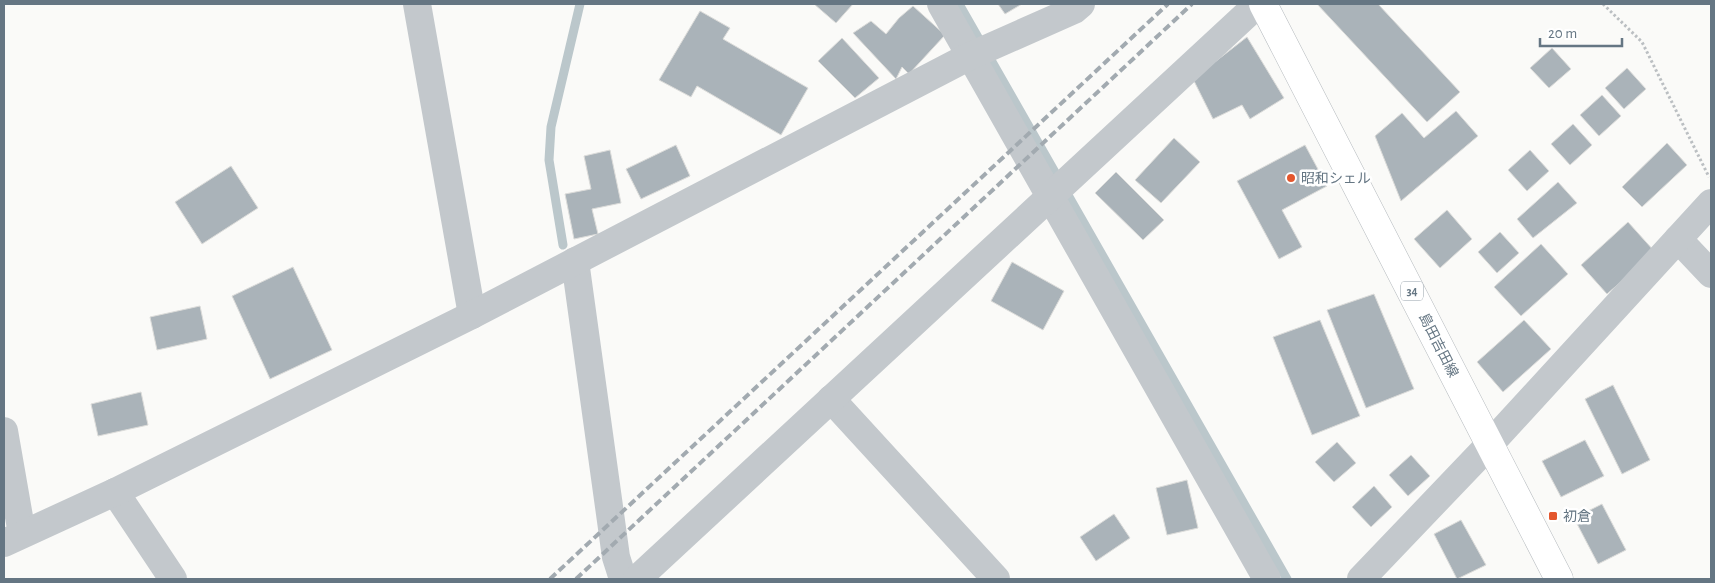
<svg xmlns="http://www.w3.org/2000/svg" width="1715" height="583" viewBox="0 0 1715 583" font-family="'Alegreya Sans','Noto Sans JP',sans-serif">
  <rect width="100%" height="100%" fill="#fafaf8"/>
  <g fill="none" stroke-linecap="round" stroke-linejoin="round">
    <g stroke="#bbc7cb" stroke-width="9">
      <polyline points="959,4 1287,579"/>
      <polyline points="563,245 549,160 551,127 580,4"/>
    </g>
  </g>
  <g fill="#aab3b9" stroke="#dcdcda">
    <polygon points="814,4 853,4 836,23"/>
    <polygon points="998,4 1022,4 1005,14"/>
    <polygon points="1317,4 1378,4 1460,92 1427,122"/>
    <polygon points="913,6 945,35 909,74 902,67 896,79 853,33 871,21 886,34 899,18"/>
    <polygon points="700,11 730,28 723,39 808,88 781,135 697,86 691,97 659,80"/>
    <polygon points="1247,37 1284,98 1250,119 1242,105 1213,119 1193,79"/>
    <polygon points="842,38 879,78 855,98 818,61"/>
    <polygon points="1552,48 1571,69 1549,88 1530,68"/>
    <polygon points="1627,68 1646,89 1624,109 1605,88"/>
    <polygon points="1602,95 1621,116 1599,136 1580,115"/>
    <polygon points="1456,111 1478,136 1401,201 1375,136 1402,113 1424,138"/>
    <polygon points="1573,124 1592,145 1570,165 1551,144"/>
    <polygon points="1174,138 1200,162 1161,203 1135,180"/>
    <polygon points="1667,143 1687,165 1642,207 1622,187"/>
    <polygon points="676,145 690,176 641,199 626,169"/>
    <polygon points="1305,145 1327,186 1282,210 1302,247 1279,259 1237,181"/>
    <polygon points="610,150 621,203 592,209 598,234 574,239 565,194 591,189 584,156"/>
    <polygon points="1530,150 1549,171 1527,191 1508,170"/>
    <polygon points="231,166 258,208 202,244 175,202"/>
    <polygon points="1116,172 1164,220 1143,240 1095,193"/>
    <polygon points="1558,182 1577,203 1533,238 1517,219"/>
    <polygon points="1447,210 1472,239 1440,268 1414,239"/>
    <polygon points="1628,222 1655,252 1607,294 1581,265"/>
    <polygon points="1500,232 1519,253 1497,273 1478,252"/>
    <polygon points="1541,244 1568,274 1521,316 1494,287"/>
    <polygon points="1012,262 1064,291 1043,330 991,301"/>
    <polygon points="293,267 332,350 270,379 232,296"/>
    <polygon points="1374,294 1414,389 1366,408 1327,310"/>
    <polygon points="200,306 207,339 157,350 150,317"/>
    <polygon points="1320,320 1360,416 1312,435 1273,337"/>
    <polygon points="1524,320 1551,349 1503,392 1477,362"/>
    <polygon points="1613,385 1650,460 1622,474 1585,399"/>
    <polygon points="141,392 148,425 98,436 91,404"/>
    <polygon points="1585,440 1604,476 1561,497 1542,461"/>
    <polygon points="1337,442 1356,463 1334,482 1315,462"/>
    <polygon points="1411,455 1430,476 1408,496 1389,475"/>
    <polygon points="1187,480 1198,528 1167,535 1156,488"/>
    <polygon points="1374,486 1392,507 1371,527 1352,507"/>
    <polygon points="1602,504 1626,550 1598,564 1574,518"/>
    <polygon points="1114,514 1130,538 1096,561 1080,537"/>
    <polygon points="1461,520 1486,565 1457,579 1434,534"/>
  </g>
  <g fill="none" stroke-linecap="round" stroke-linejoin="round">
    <defs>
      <polyline id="major" points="1263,4 1559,579"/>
    </defs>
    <use href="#major" stroke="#b5babe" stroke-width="29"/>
    <polyline stroke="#bbbfc2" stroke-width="3" stroke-dasharray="2.5 2.5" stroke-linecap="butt" points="1603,4 1642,42 1709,177"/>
    <g stroke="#c3c8cc" stroke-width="28">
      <polyline points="417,4 472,315"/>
      <polyline points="941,4 1267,579"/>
      <polyline points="1678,239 1711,274"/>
      <polyline points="575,261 616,557 623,579"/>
      <polyline points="831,399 996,579"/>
      <polyline points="4,431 22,534"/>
      <polyline points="115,492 173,579"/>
      <polyline points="4,543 115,492 472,315 970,56 1074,10 1081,4"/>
      <polyline points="637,579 1258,4"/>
      <polyline points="1361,579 1490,444 1711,203"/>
    </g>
    <use href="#major" stroke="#fff" stroke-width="28"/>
    <g stroke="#a2aab0" stroke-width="4" stroke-dasharray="8 4" stroke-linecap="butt">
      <polyline points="550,579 1168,4"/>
      <polyline points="576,579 1192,4"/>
    </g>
  </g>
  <g fill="#e4572e" stroke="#fff" stroke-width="2">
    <circle cx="1291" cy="178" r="5"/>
    <rect x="1548" y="511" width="10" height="10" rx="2.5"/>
  </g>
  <g text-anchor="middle" stroke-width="5" stroke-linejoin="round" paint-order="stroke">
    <rect fill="#fff" stroke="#939fa8" stroke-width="1" x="1401" y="281.5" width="22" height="19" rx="4"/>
    <g font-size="12" font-weight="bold" fill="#657683">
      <text x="1412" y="295">34</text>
    </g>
    <g font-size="14" fill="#657683" stroke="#fff" text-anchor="start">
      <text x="1301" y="183">昭和シェル</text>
      <text x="1563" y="521">初倉</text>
    </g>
    <g font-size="14" fill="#657683" stroke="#fff">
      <text transform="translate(1439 345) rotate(63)" y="5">島田吉田線</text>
    </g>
  </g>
  <rect width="1715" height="583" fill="none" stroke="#657683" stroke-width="10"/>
  <path d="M1540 38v8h82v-8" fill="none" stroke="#657683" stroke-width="2.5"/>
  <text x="1548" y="38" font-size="15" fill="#657683" stroke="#ffffff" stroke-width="4" paint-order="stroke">20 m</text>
</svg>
